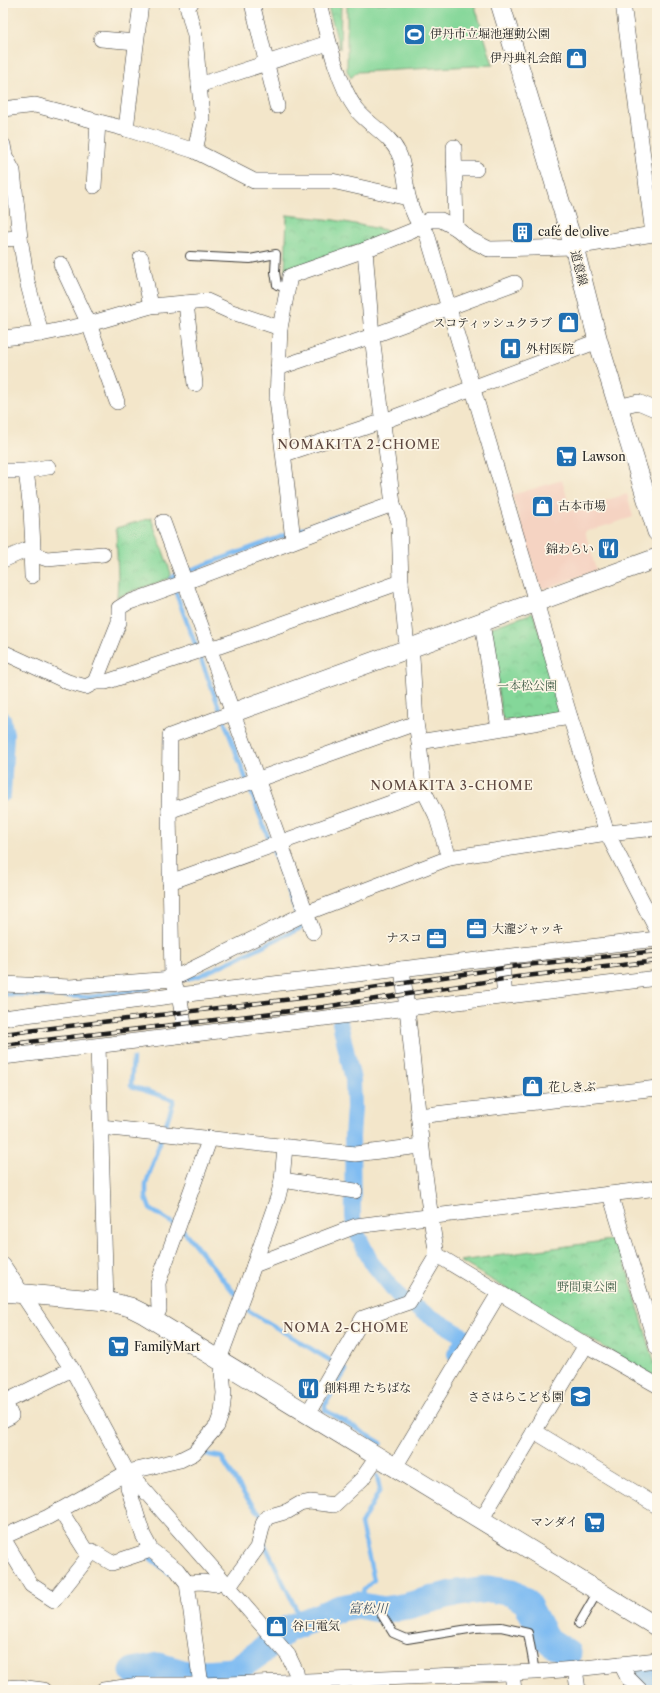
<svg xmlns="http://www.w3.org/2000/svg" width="660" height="1693" viewBox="0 0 660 1693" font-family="'Libre Caslon Text','Noto Serif JP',serif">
  <defs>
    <pattern id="park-crowns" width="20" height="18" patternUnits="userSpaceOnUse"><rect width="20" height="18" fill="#84d799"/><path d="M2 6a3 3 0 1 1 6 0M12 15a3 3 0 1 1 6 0" fill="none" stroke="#71b883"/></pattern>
  </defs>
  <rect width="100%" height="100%" fill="#fcf5e5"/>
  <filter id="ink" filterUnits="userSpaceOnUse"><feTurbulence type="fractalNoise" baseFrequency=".025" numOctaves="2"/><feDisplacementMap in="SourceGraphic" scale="8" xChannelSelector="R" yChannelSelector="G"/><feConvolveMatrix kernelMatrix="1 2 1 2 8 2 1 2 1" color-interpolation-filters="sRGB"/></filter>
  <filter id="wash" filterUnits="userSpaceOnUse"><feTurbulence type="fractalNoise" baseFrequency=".012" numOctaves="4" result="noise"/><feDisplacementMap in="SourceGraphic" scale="16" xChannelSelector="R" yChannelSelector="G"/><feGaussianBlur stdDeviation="0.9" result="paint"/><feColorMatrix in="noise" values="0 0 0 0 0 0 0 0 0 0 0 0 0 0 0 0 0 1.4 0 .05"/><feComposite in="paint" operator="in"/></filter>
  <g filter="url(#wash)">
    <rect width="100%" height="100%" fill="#f3e6ca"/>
    <polygon fill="#f5d3c2" points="562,480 571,511 627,494 633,517 585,532 596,570 545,589 540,586 512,495"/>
    <g fill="url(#park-crowns)" stroke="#507a5a">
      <polygon points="327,3 341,3 340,49"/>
      <polygon points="287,215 334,220 396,232 285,271"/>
      <polygon points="151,518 171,573 170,578 117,597 118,579 116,528"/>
      <polygon points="533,613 563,707 561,713 506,721 502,717 489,632 492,627"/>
      <polygon points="618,1239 657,1371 657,1379 460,1261"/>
    </g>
    <polygon fill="#84d799" stroke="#507a5a" points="347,3 474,3 493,65 357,72 351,78 347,71"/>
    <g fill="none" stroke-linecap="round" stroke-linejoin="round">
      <g stroke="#7fbcf2" stroke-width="4.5">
        <polyline points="185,979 199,976 301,928 294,906 171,580 174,576 349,512"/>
        <polyline points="3,994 89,997 149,988"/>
        <polyline points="133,1059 131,1086 174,1100 146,1184 146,1198 150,1209 183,1230 249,1311 346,1370 325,1405 325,1410 381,1443"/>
        <polyline points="204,1454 221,1457 246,1497 263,1517"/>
        <polyline points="264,1541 264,1543 299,1615 297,1625"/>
        <polyline points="148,1554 151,1559 169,1573"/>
        <polyline points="369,1606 363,1591 374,1580 361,1524 380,1490 377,1476"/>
      </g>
      <g stroke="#7fbcf2" stroke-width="16">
        <polyline points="3,719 6,734 3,794"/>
        <polyline points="340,1023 353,1080 354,1107 352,1137 353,1218 357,1233 371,1262 401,1299 465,1337 455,1354"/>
      </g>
      <g stroke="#7fbcf2" stroke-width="27">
        <polyline points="133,1671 159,1666 186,1674 234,1671 258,1654 287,1629 340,1608 357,1605 383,1610 407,1606 451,1594 489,1589 512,1593 526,1602 546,1639 568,1653"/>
        <polyline points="641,1679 657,1678"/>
      </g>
    </g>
  </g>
  <g filter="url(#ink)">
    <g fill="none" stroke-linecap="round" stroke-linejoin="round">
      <defs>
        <g id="service">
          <polyline points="190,256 250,259 276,254 275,272 277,285 289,289"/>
          <polyline points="382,1615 393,1633 407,1639 475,1628 501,1627 528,1633 535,1672"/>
          <polyline points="579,1624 598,1591"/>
        </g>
        <g id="minor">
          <polyline points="191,3 187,6 195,36 202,118 195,151"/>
          <polyline points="252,3 277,106"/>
          <path d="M319 3C327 34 337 83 356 109 368 125 389 134 398 152 405 165 405 182 408 196 411 210 418 224 427 234L570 717 607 833 657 930"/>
          <polyline points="101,39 136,42"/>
          <polyline points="199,85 328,43"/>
          <polyline points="3,109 35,105 126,129 195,151 254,181 332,181 408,198"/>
          <polyline points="126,129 141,3"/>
          <polyline points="3,145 5,156 13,171 20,238 27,281 41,334"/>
          <polyline points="454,147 456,228"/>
          <polyline points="454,169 476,169"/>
          <polyline points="94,186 98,122"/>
          <polyline points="3,239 20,238"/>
          <polyline points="365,250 372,336 393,504 399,522 401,582 407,649 412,657 416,723 419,742 424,791 436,815 449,858"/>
          <polyline points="141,258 151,306"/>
          <polyline points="61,264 89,324 117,402"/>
          <polyline points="186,303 195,384"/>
          <polyline points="3,338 41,334 89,324 151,306 207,301 229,311 280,328"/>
          <polyline points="278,368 372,336 515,283"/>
          <polyline points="618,407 638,402 657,410"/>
          <polyline points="285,454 384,421 598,341"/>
          <polyline points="3,471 26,471"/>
          <polyline points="163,522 313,932"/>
          <polyline points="293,540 277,399 280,328 290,276 365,250 412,231 429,220 441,220 456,228 471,240 489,249 574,247 653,234 623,3"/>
          <polyline points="28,549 35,555 47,559 103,554"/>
          <polyline points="31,551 32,576"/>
          <polyline points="3,560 33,547 31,510 26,471 48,467"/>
          <polyline points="482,623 499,728"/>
          <path d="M3 652 68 682 86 687 95 682 119 622V608L127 603C216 572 304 536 393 504"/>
          <polyline points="95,682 106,682 208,648 220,646 401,582"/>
          <polyline points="419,742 570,717"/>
          <polyline points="169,811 416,723"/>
          <polyline points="170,882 424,791"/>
          <polyline points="501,957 505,996"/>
          <path d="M402 969C415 1064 420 1160 437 1255L586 1345 657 1385"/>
          <polyline points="3,984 70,987 172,979 306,913 449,858 607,833 657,828"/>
          <polyline points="3,1018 179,995 657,939"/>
          <polyline points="186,1035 179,995 172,979 169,811 170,736 232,713"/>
          <polyline points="98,1046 106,1301"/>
          <polyline points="3,1057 657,978"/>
          <polyline points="418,1116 657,1088"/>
          <polyline points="101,1127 355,1154 421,1146"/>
          <polyline points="282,1180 355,1191"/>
          <polyline points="610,1194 657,1348"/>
          <polyline points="3,1265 72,1369 125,1468 288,1655 296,1672 299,1689"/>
          <polyline points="254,1265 356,1226 657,1188"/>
          <polyline points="154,1319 159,1310 158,1283 210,1138"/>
          <polyline points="219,1360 254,1265 278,1197 282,1180 285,1147"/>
          <polyline points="308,1413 363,1318 409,1302 437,1255"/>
          <polyline points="3,1420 11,1416 5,1402 72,1369"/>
          <polyline points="534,1431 657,1506"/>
          <polyline points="395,1467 499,1293"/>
          <polyline points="128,1472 128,1487 143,1535 151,1550 177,1570 187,1583 201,1685 535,1672 575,1669 657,1660"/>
          <polyline points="481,1520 586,1345"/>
          <polyline points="3,1537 48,1517 128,1472 180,1460 194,1453 217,1426 222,1412 224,1393 222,1372 226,1364"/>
          <polyline points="3,1538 31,1585 54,1600 89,1556 60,1510"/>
          <polyline points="89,1556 92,1551 112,1563 151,1550"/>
          <polyline points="187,1583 202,1582 216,1584 221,1580"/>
          <polyline points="228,1588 257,1548 263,1524 267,1517 288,1511 300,1504 310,1502 334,1505 362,1479 378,1456"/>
          <polyline points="621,1664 628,1678 640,1690"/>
          <polyline points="575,1669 578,1690"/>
          <polyline points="512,1673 514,1690"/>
          <polyline points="3,1688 19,1687 43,1690"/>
          <polyline points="103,1690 139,1685 201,1685 201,1690"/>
        </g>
        <g id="tertiary">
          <polyline points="500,3 574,247 598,341 657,532"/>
          <polyline points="232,713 657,558"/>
          <polyline points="3,1292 106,1301 130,1307 142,1313 657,1627"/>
        </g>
      </defs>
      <use href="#service" stroke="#3c3a36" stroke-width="10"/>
      <use href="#minor" stroke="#3c3a36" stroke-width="16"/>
      <use href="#tertiary" stroke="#3c3a36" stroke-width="20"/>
      <use href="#service" stroke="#fff" stroke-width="8"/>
      <use href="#minor" stroke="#fff" stroke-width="15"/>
      <use href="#tertiary" stroke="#fff" stroke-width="19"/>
      <defs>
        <g id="rail">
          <polyline points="3,1034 325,995 517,966 657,951"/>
          <polyline points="3,1045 324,1007 517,977 657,961"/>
        </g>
      </defs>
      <use href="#rail" stroke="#1c1c1c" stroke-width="4.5"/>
      <use href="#rail" stroke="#fcf5e5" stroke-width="3" stroke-dasharray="9" stroke-linecap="butt"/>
    </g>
  </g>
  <defs>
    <symbol id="stadium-square" viewBox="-11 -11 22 22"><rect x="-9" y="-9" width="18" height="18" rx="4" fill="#1f6fb2" stroke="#fcf5e5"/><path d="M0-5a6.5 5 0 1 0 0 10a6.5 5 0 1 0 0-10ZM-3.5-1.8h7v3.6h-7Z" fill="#fff"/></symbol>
    <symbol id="shop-square" viewBox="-11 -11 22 22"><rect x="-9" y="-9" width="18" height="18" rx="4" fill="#1f6fb2" stroke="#fcf5e5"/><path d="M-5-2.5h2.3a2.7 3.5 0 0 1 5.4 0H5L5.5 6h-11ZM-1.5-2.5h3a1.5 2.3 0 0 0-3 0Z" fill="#fff"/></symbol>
    <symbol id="building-square" viewBox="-11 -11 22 22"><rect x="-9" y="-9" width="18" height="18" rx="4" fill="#1f6fb2" stroke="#fcf5e5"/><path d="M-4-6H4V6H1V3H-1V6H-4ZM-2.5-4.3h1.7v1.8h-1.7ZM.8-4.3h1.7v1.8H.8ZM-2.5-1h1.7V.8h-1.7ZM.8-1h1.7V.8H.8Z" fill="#fff"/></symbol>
    <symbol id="hospital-square" viewBox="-11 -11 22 22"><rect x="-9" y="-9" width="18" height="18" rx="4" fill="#1f6fb2" stroke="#fcf5e5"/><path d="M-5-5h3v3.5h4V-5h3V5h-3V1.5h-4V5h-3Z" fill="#fff"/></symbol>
    <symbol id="supermarket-square" viewBox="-11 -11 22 22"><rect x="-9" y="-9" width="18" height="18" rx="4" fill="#1f6fb2" stroke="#fcf5e5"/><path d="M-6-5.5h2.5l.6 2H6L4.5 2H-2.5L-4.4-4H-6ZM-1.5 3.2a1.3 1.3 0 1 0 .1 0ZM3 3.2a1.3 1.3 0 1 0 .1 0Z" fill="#fff"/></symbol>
    <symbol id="restaurant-square" viewBox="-11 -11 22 22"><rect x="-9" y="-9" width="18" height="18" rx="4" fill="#1f6fb2" stroke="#fcf5e5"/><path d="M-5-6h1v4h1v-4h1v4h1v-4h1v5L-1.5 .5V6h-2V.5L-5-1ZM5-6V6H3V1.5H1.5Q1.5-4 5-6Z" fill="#fff"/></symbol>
    <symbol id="office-square" viewBox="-11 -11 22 22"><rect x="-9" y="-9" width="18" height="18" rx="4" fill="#1f6fb2" stroke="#fcf5e5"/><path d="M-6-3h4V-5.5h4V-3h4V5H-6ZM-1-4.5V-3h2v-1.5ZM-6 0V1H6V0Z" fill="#fff"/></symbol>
    <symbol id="school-square" viewBox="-11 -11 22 22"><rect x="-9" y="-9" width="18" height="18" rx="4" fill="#1f6fb2" stroke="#fcf5e5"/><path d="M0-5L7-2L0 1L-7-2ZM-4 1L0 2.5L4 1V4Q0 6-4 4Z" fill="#fff"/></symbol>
  </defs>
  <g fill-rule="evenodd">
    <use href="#stadium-square" x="402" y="22" width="25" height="25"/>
    <use href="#shop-square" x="564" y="46" width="25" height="25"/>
    <use href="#building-square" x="510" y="220" width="25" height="25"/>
    <use href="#shop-square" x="556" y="310" width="25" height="25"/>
    <use href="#hospital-square" x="498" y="336" width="25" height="25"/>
    <use href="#supermarket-square" x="554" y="444" width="25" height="25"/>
    <use href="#shop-square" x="530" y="494" width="25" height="25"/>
    <use href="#restaurant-square" x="596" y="536" width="25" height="25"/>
    <use href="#office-square" x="464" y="916" width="25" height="25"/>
    <use href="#office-square" x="424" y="926" width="25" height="25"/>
    <use href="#shop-square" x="520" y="1074" width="25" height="25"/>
    <use href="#supermarket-square" x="106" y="1334" width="25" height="25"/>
    <use href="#restaurant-square" x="296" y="1376" width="25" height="25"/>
    <use href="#school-square" x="568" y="1384" width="25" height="25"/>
    <use href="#supermarket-square" x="582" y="1510" width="25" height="25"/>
    <use href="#shop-square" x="264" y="1614" width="25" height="25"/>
  </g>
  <g text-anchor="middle" stroke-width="3.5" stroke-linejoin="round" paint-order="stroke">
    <g font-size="12" fill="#1c1c1c" stroke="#fcf5e5" text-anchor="start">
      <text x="430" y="38">伊丹市立堀池運動公園</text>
      <text x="562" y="62" text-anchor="end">伊丹典礼会館</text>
      <text x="538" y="236">café de olive</text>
      <text x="552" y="327" text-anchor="end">スコティッシュクラブ</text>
      <text x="526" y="353">外村医院</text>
      <text x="582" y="461">Lawson</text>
      <text x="558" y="510">古本市場</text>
      <text x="594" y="553" text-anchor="end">錦わらい</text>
      <text x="492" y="933">大瀧ジャッキ</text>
      <text x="422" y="942" text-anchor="end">ナスコ</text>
      <text x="548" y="1091">花しきぶ</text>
      <text x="134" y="1351">FamilyMart</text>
      <text x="324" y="1392">創料理 たちばな</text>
      <text x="564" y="1401" text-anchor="end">ささはらこども園</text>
      <text x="578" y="1526" text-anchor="end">マンダイ</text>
      <text x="292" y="1630">谷口電気</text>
    </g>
    <g font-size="12" fill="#1c1c1c" stroke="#fcf5e5">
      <text transform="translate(579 268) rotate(76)" y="4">道意線</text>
    </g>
    <g font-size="12" fill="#405d48" stroke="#fcf5e5">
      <text x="527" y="690">一本松公園</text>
      <text x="587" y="1291">野間東公園</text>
    </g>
    <g font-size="13" letter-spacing="1" fill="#5c463f" stroke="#fcf5e5">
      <text x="359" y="449">NOMAKITA 2-CHOME</text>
      <text x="452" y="790">NOMAKITA 3-CHOME</text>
      <text x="346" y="1332">NOMA 2-CHOME</text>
    </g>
    <g font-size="13" font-style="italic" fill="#3f5467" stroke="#fcf5e5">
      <text transform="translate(368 1608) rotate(1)" y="5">富松川</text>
    </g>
  </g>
  <rect width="660" height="1693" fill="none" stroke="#fcf5e5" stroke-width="16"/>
</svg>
